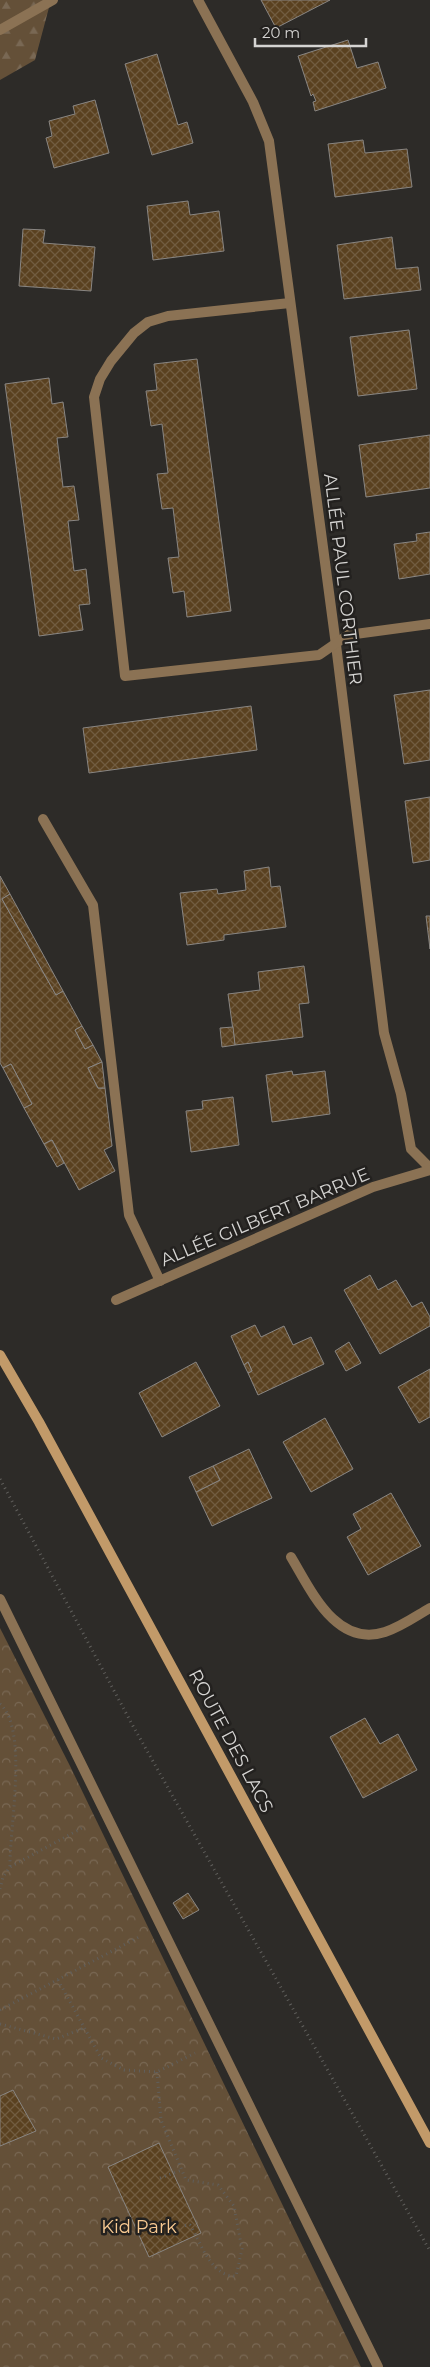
<svg xmlns="http://www.w3.org/2000/svg" width="430" height="2367" viewBox="0 0 430 2367" font-family="Montserrat,sans-serif">
  <defs>
    <pattern id="forest-firs" width="22" height="20" patternUnits="userSpaceOnUse" patternTransform="scale(1.25)"><rect width="22" height="20" fill="#645038"/><path d="M5 1l3.5 6h-7zM16 11l3.5 6h-7z" fill="#796854"/></pattern>
    <pattern id="park-crowns" width="20" height="18" patternUnits="userSpaceOnUse" patternTransform="scale(1.25)"><rect width="20" height="18" fill="#645038"/><path d="M2 6a3 3 0 1 1 6 0M12 15a3 3 0 1 1 6 0" fill="none" stroke="#796854"/></pattern>
    <pattern id="building-cross-hatch" width="8" height="8" patternUnits="userSpaceOnUse" patternTransform="scale(1.25)"><rect width="8" height="8" fill="#5a4120"/><path d="M0 0l8 8M0 8l8-8" fill="none" stroke="#715c40"/></pattern>
  </defs>
  <rect width="100%" height="100%" fill="#2d2b28"/>
  <polygon fill="url(#forest-firs)" points="0,0 51,0 35,60 0,80"/>
  <polygon fill="url(#park-crowns)" points="0,1628 70,1766 361,2367 0,2367"/>
  <g fill="url(#building-cross-hatch)" stroke="#898683">
    <polygon points="261,0 330,0 276,28"/>
    <polygon points="348,40 357,68 378,62 386,88 315,111 313,102 316,101 313,94 311,96 298,56"/>
    <polygon points="157,54 178,125 187,122 193,143 152,155 125,64"/>
    <polygon points="95,100 109,153 54,168 46,138 52,136 49,121 75,114 73,106"/>
    <polygon points="363,140 365,153 407,149 412,187 335,197 328,144"/>
    <polygon points="188,201 190,215 219,211 224,251 153,260 147,206"/>
    <polygon points="23,229 45,230 43,243 95,247 91,291 19,286"/>
    <polygon points="392,237 396,269 418,267 421,290 344,299 337,245"/>
    <polygon points="409,330 417,389 358,396 350,337"/>
    <polygon points="197,359 231,611 187,617 184,591 173,593 168,558 179,557 173,508 162,509 157,474 168,473 162,424 151,426 146,391 157,390 154,364"/>
    <polygon points="49,378 52,404 63,402 68,437 57,438 63,487 74,486 79,520 68,521 74,571 86,569 90,604 79,605 83,630 39,636 5,384"/>
    <polygon points="430,435 430,488 366,497 359,445"/>
    <polygon points="430,532 430,574 399,579 394,544 417,541 416,534"/>
    <polygon points="430,690 430,760 404,764 394,695"/>
    <polygon points="251,706 257,750 89,773 83,728"/>
    <polygon points="430,797 430,860 413,863 405,801"/>
    <polygon points="269,867 271,887 280,886 286,927 224,935 224,940 187,945 180,893 217,889 218,894 246,890 244,871"/>
    <polygon points="0,876 10,894 2,899 56,995 63,991 82,1026 75,1030 85,1049 93,1045 102,1062 88,1068 98,1088 105,1088 112,1146 104,1150 115,1171 79,1190 52,1140 44,1144 24,1108 32,1104 11,1064 3,1068 0,1063"/>
    <polygon points="10,894 63,991 56,995 2,899"/>
    <polygon points="426,916 430,916 430,949"/>
    <polygon points="304,966 309,1003 299,1004 303,1037 235,1045 228,994 260,990 258,972"/>
    <polygon points="82,1026 93,1045 85,1049 75,1030"/>
    <polygon points="233,1027 235,1045 222,1047 220,1028"/>
    <polygon points="102,1062 105,1088 98,1088 88,1068"/>
    <polygon points="11,1064 32,1104 24,1108 3,1068"/>
    <polygon points="292,1071 293,1075 325,1071 330,1114 272,1122 266,1075"/>
    <polygon points="233,1097 239,1145 191,1152 186,1111 203,1109 202,1101"/>
    <polygon points="52,1140 64,1163 57,1167 44,1144"/>
    <polygon points="370,1275 378,1290 396,1280 412,1307 422,1302 430,1317 430,1326 380,1354 344,1290"/>
    <polygon points="255,1325 261,1337 284,1326 293,1345 311,1337 324,1364 258,1395 248,1373 252,1371 248,1362 244,1365 231,1336"/>
    <polygon points="349,1342 361,1363 346,1371 335,1351"/>
    <polygon points="196,1362 220,1406 162,1437 139,1393"/>
    <polygon points="248,1362 252,1371 248,1373 244,1365"/>
    <polygon points="430,1369 430,1417 419,1423 398,1387"/>
    <polygon points="325,1418 353,1469 311,1492 283,1442"/>
    <polygon points="249,1449 272,1498 212,1526 196,1492 220,1480 213,1466"/>
    <polygon points="213,1466 220,1480 196,1492 189,1477"/>
    <polygon points="391,1493 421,1546 368,1575 347,1537 361,1529 353,1514"/>
    <polygon points="365,1718 380,1744 398,1734 417,1770 363,1798 330,1737"/>
    <polygon points="188,1893 199,1910 183,1919 173,1903"/>
    <polygon points="13,2090 36,2131 0,2146 0,2096"/>
    <polygon points="159,2143 201,2233 149,2257 108,2167"/>
  </g>
  <g fill="none" stroke-linecap="round" stroke-linejoin="round">
    <g stroke="#605f5c" stroke-width="3" stroke-dasharray="1 4" stroke-linecap="butt">
      <polyline points="0,1479 133,1726 430,2251"/>
      <path d="M0 1704C29 1729 9 1830 10 1867"/>
      <polyline points="0,1889 3,1877 10,1867 84,1827"/>
      <polyline points="58,1980 101,2058 124,2070 157,2072 195,2053"/>
      <polyline points="0,2010 139,1937"/>
      <polyline points="0,2024 56,2039 84,2028"/>
      <path d="M157 2072 161 2120 186 2180 218 2185 234 2206 242 2249 236 2276C211 2277 201 2243 190 2225L181 2226"/>
      <polyline points="160,2178 182,2170"/>
    </g>
    <polyline stroke="#8b7254" stroke-width="10" points="0,1599 378,2367"/>
    <g stroke="#8b7254" stroke-width="10">
      <polyline points="198,0 253,102 269,141 336,645 384,1033 401,1094 411,1149 430,1168"/>
      <polyline points="0,30 53,0"/>
      <polyline points="290,303 168,316 148,322 134,333 111,361 100,379 94,397 125,676 319,655 348,635 430,624"/>
      <polyline points="43,819 93,905 129,1215 160,1281"/>
      <polyline points="116,1300 373,1187 430,1170"/>
      <path d="M291 1557C311 1590 336 1648 385 1632 401 1627 416 1616 430 1608"/>
    </g>
    <polyline stroke="#c29a69" stroke-width="10" points="0,1355 39,1422 430,2143"/>
  </g>
  <g text-anchor="middle" stroke-width="5" stroke-linejoin="round" paint-order="stroke">
    <g font-size="18" fill="#d5d4d2" stroke="#23211f">
      <text transform="translate(343 579) rotate(83)" y="6">ALLÉE PAUL CORTHIER</text>
      <text transform="translate(265 1217) rotate(-23)" y="6">ALLÉE GILBERT BARRUE</text>
      <text transform="translate(231 1741) rotate(62)" y="6">ROUTE DES LACS</text>
    </g>
    <g font-size="18" fill="#f9ca92" stroke="#23211f">
      <text x="139" y="2233">Kid Park</text>
    </g>
  </g>
  <path d="M255 38v8h111v-8" fill="none" stroke="#d5d4d2" stroke-width="2.5"/>
  <text x="262" y="38" font-size="15" fill="#d5d4d2" stroke="#23211f" stroke-width="4" paint-order="stroke">20 m</text>
</svg>
